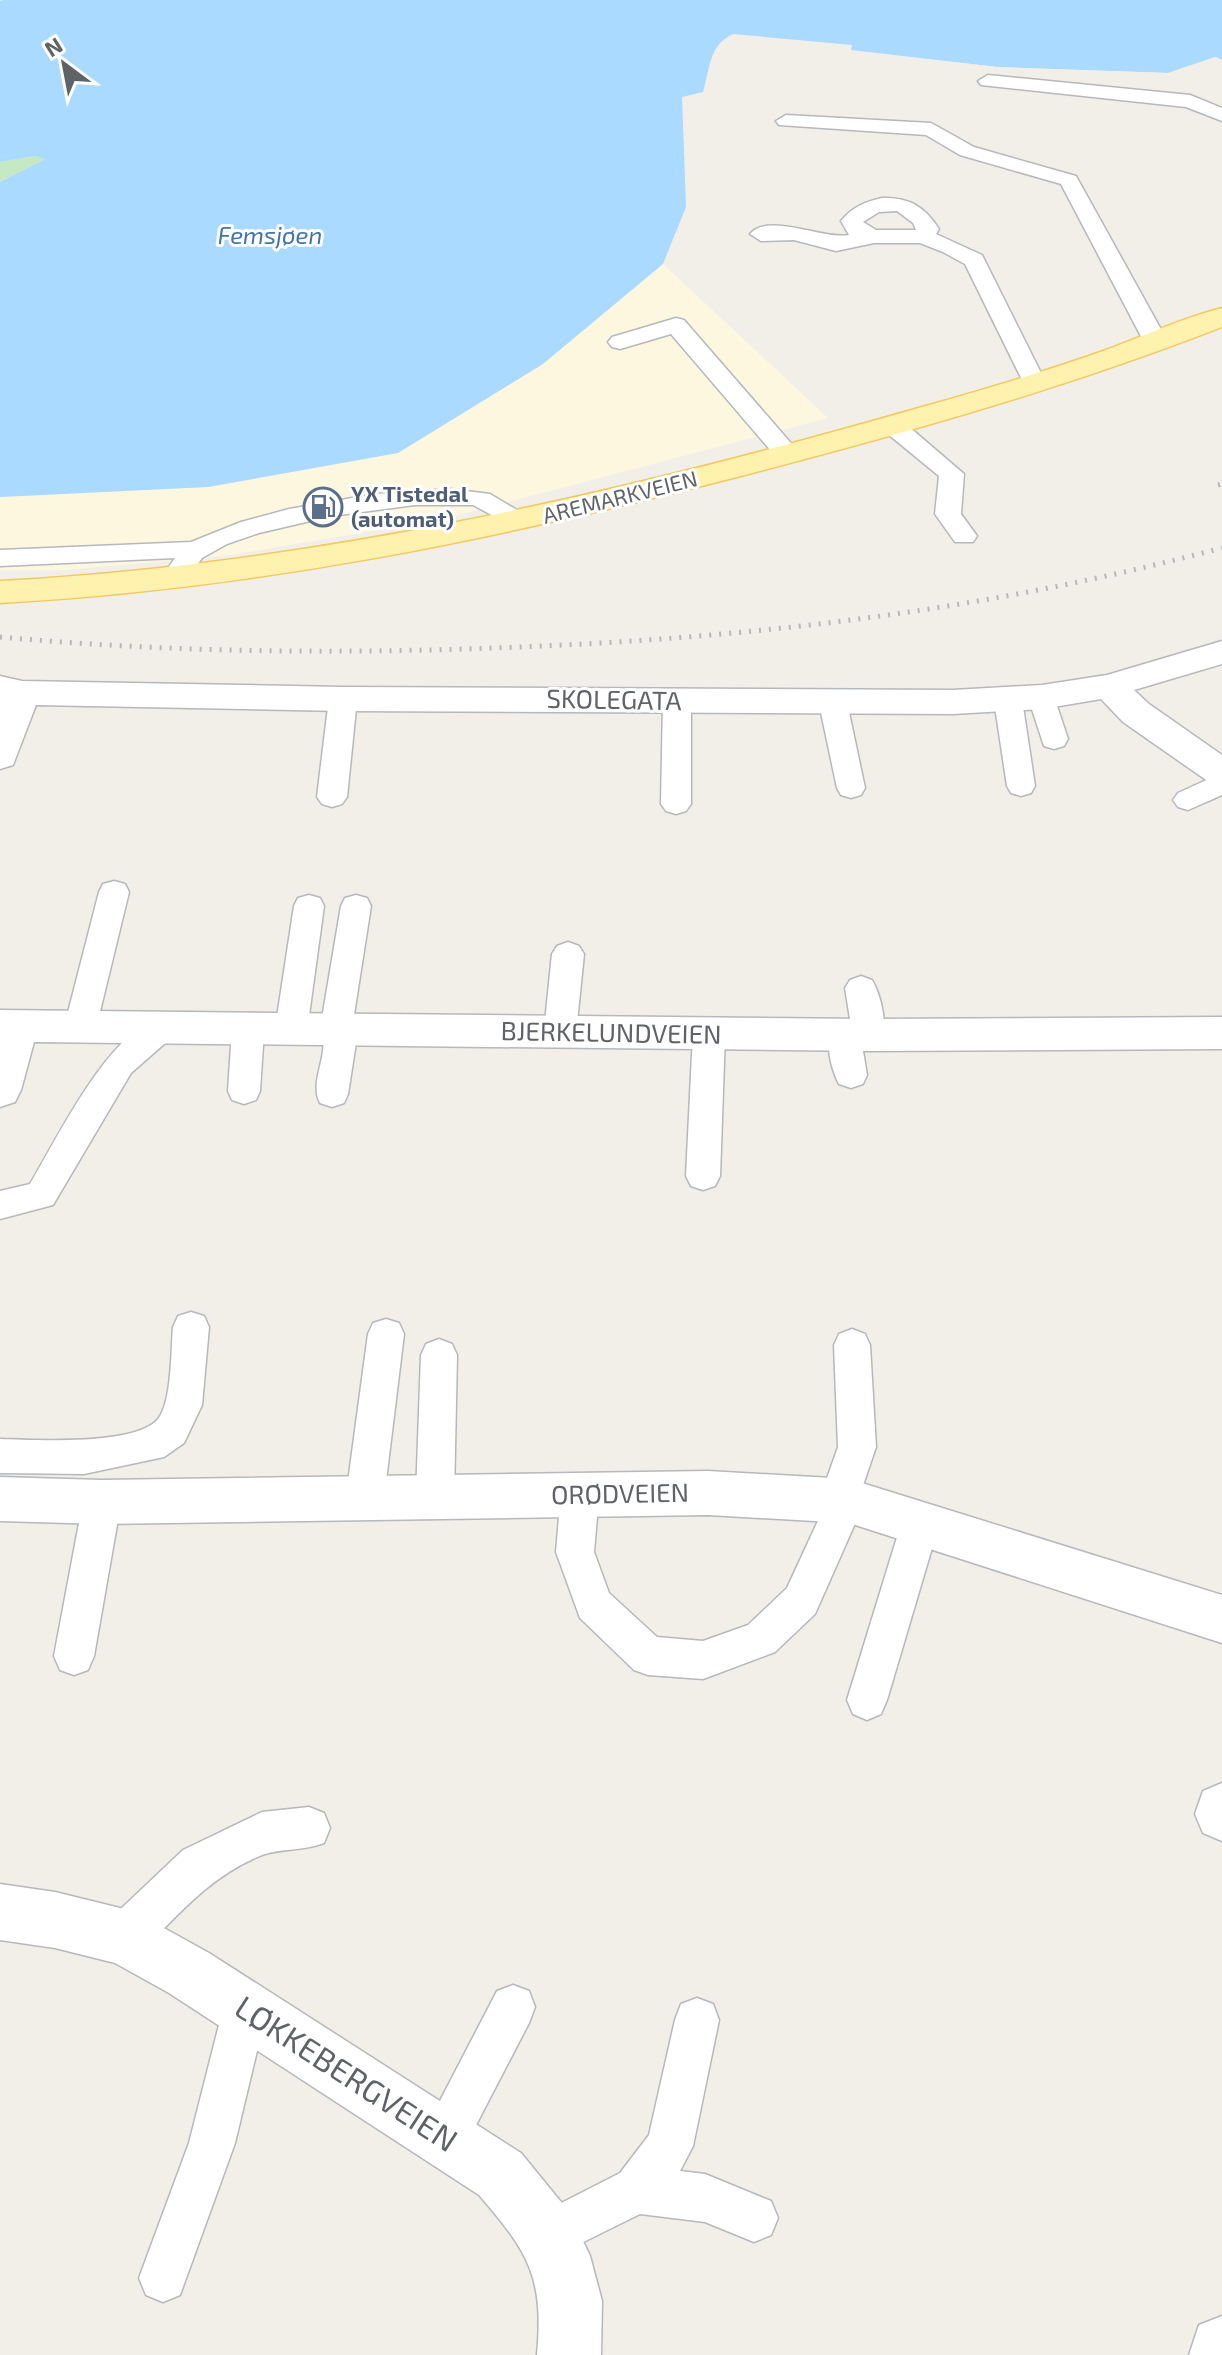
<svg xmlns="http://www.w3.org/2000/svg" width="1222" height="2355" viewBox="0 0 1222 2355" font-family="'Exo 2',sans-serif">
  <rect width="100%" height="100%" fill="#f1efe8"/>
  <polygon fill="#fef7e0" points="663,264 828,418 443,519 231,555 65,570 0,570 0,497 208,487 398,453 542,364"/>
  <polygon fill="#c5e8c5" points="35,156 47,159 0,182 0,162"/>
  <path fill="#aadaff" d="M3 0H1222V60L1215 57 1168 73 997 67 851 50 852 45 733 34C709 45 710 68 703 92L682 97 686 207 663 264 543 364 398 453 208 487 0 497V182L46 159 35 156 0 162V1Z"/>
  <polygon fill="#f1efe8" points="855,51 997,67 1168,73 1216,57 1222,60 1222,64 1215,61 1168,77 997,71 853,54"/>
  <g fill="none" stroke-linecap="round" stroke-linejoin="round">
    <defs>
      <g id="lane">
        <polygon points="988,75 1190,95 1222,108 1222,121 1186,107 981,85 978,81"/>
        <polygon points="786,115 931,123 974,147 1076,176 1168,342 1164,347 1148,347 1144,342 1061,184 960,155 926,135 779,125 776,121"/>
        <path d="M882 198C909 197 925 207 939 229L936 234 982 255 1046 383 1042 388H1026L965 264 943 252 920 243H874L836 251 794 240 761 241 750 234C768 212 824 240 849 235L841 221C852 207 865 202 882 198ZM897 211 913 223 916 230H876L863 222 879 212Z"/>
        <polygon points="676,318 684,320 796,449 799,454 796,459 778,459 671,334 620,349 612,347 608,342 612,337"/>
        <polygon points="892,418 901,420 964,474 961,514 977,536 973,542 955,542 935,514 939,476 883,430 880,425 883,420"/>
        <polygon points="450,489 490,494 527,516 531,521 527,526 518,529 473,505 415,505 332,516 259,533 227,544 202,558 183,584 165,584 161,578 175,558 0,566 0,550 191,542 241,522 289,509 375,494"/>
        <polygon points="1042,688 1052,691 1068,739 1064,746 1054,749 1044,746 1028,697 1032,691"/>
        <polygon points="343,690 353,693 357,699 347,797 342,804 332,807 322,804 317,797 329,699 333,693"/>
        <polygon points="1008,691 1018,694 1022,700 1035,786 1031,793 1021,796 1011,793 1007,786 994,700 998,694"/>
        <polygon points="677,692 687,694 691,701 691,804 686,811 676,814 666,811 661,804 663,701 667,694"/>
        <polygon points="833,694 843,696 847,703 865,788 861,795 851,798 841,795 837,788 819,703 823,696"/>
        <polygon points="1222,773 1222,795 1188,810 1178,807 1173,800 1178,793"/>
        <polygon points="114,881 125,884 129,892 96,1028 91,1037 80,1040 69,1037 64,1028 99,892 103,884"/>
        <polygon points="309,895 320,898 324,906 307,1030 302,1039 291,1042 280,1039 275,1030 294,906 298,898"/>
        <path d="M356 895 367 898 371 906 353 1021 358 1030 348 1094 344 1103 332 1107 320 1103C308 1080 332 1052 320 1030L341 906 345 898Z"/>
        <polygon points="568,942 579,946 584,954 576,1032 571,1041 560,1044 549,1041 544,1032 552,954 557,946"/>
        <path d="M861 976 872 980C881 995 889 1028 880 1044L869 1047 862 1045 867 1075 863 1084 851 1088 839 1084C831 1069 824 1041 833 1026L844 1023 851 1025 845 988 850 980Z"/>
        <path d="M160 1017 171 1020 176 1029 171 1038 131 1073 53 1205 0 1219V1191L30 1184C58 1137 108 1033 160 1017Z"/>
        <polygon points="248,1018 259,1021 264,1030 260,1091 256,1100 244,1104 232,1100 228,1091 232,1030 237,1021"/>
        <polygon points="709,1022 720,1025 725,1034 720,1176 715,1186 703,1190 691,1186 686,1176 693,1034 698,1025"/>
        <path d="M191 1312 204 1316 209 1327 202 1405 184 1443 164 1457 84 1474 0 1473V1439C34 1440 136 1446 158 1419 172 1402 171 1350 173 1327L178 1316Z"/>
        <polygon points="386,1319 399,1323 404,1334 384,1497 378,1509 365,1514 352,1509 346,1497 368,1334 373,1323"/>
        <polygon points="852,1329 865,1334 870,1345 876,1447 861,1491 865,1501 815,1614 775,1652 703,1679 648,1675 634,1670 580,1618 556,1552 561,1494 567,1482 580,1477 593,1482 599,1494 594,1552 609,1593 657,1637 703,1641 748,1625 787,1588 823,1510 819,1501 838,1447 834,1345 839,1334"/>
        <polygon points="439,1339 452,1344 457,1355 454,1496 448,1508 435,1513 422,1508 416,1496 421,1355 426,1344"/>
        <polygon points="102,1485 116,1490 121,1502 94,1656 88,1670 74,1675 60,1670 54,1656 83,1502 88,1490"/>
        <polygon points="921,1503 935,1509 940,1521 887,1700 881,1714 867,1720 853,1714 847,1700 902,1521 907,1509"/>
        <path d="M309 1807 324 1813 330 1828 324 1843C304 1851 282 1848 262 1855 210 1876 179 1914 140 1953L124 1959 108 1953 102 1937 108 1921 183 1850 262 1812Z"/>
        <polygon points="513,1985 529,1991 535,2007 529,2023 461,2154 445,2161 429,2154 422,2138 429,2122 497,1991"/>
        <polygon points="245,1987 261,1993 267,2009 235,2143 180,2295 163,2302 146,2295 139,2278 189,2143 223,2009 229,1993"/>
        <polygon points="697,1998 713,2004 719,2020 693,2146 680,2171 705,2174 771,2201 778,2218 771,2235 754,2242 705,2222 640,2214 549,2259 532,2252 525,2235 532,2218 620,2173 649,2135 675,2020 681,2004"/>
      </g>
      <g id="street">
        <polygon points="1222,641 1222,664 1134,690 1149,704 1222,755 1222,786 1209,782 1123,722 1101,699 1042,709 953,714 343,711 36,705 13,765 0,769 0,676 22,681 343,687 953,690 1042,685 1107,675"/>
        <polygon points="0,1010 869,1019 1222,1017 1222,1049 869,1051 34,1042 21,1090 15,1102 0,1107"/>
        <polygon points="708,1471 849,1479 1222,1595 1222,1643 849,1523 708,1515 102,1524 0,1521 0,1477 102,1480"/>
        <polygon points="1222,1783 1222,1841 1203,1833 1195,1814 1203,1791"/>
        <path d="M0 1884 55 1892 124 1909 144 1917 209 1953 521 2153 570 2213 590 2256 602 2301 601 2355H537C544 2277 529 2253 479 2195L169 1993 115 1963 55 1948 0 1940Z"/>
        <polygon points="1222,2316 1222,2355 1189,2355 1199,2325"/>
      </g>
      <path id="primary" d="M1222 308V327C1063 389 899 435 733 478 489 541 253 589 0 603V581C315 564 620 494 922 407 983 390 1044 372 1103 351 1142 337 1182 318 1222 308Z"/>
    </defs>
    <use href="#lane" stroke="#b5b8bc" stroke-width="3"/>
    <use href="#street" stroke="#b5b8bc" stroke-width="3"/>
    <use href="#primary" stroke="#f2c960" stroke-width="3"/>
    <use href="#lane" fill="#fff" fill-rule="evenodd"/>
    <use href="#street" fill="#fff" fill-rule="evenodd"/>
    <use href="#primary" fill="#fff2af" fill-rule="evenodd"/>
    <g stroke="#b6b7b8" stroke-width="5" stroke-dasharray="2 8" stroke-linecap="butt">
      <polyline points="1218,485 1222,484"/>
      <path d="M0 637C165 652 329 654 494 648 745 639 980 612 1222 548"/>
    </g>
  </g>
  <defs>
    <symbol id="fuel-ring" viewBox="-11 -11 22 22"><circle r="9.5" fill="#fff" stroke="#5c6f8a" stroke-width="1.5"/><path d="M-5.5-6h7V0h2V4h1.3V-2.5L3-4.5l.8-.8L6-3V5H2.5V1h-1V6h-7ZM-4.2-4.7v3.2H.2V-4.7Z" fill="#5c6f8a"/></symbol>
  </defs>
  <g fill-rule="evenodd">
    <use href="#fuel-ring" x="301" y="485" width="44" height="44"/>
  </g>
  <g text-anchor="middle" stroke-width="6" stroke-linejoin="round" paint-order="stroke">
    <g font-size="22" font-weight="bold" fill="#4e5e75" stroke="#fff" text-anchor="start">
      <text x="351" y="502">YX Tistedal<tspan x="351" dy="25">(automat)</tspan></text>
    </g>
    <g font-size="22" fill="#5f6368" stroke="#fff">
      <text transform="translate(620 497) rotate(-14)" y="8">AREMARKVEIEN</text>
    </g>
    <g font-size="24" font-style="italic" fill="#4174aa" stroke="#fff">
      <text x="270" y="244">Femsjøen</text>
    </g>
    <g font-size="26" fill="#5f6368" stroke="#fff">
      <text transform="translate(614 700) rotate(1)" y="9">SKOLEGATA</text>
      <text transform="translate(611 1033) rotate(1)" y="9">BJERKELUNDVEIEN</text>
      <text transform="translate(620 1494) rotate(-1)" y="9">ORØDVEIEN</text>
    </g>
    <g font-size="32" fill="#5f6368" stroke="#fff">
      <text transform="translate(346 2074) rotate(33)" y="11">LØKKEBERGVEIEN</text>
    </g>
  </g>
  <g transform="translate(64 64) rotate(328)" stroke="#ffffff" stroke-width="6" paint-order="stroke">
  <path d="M0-6L14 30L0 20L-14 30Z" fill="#5f6368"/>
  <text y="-12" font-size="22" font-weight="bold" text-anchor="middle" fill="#5f6368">N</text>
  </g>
</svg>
